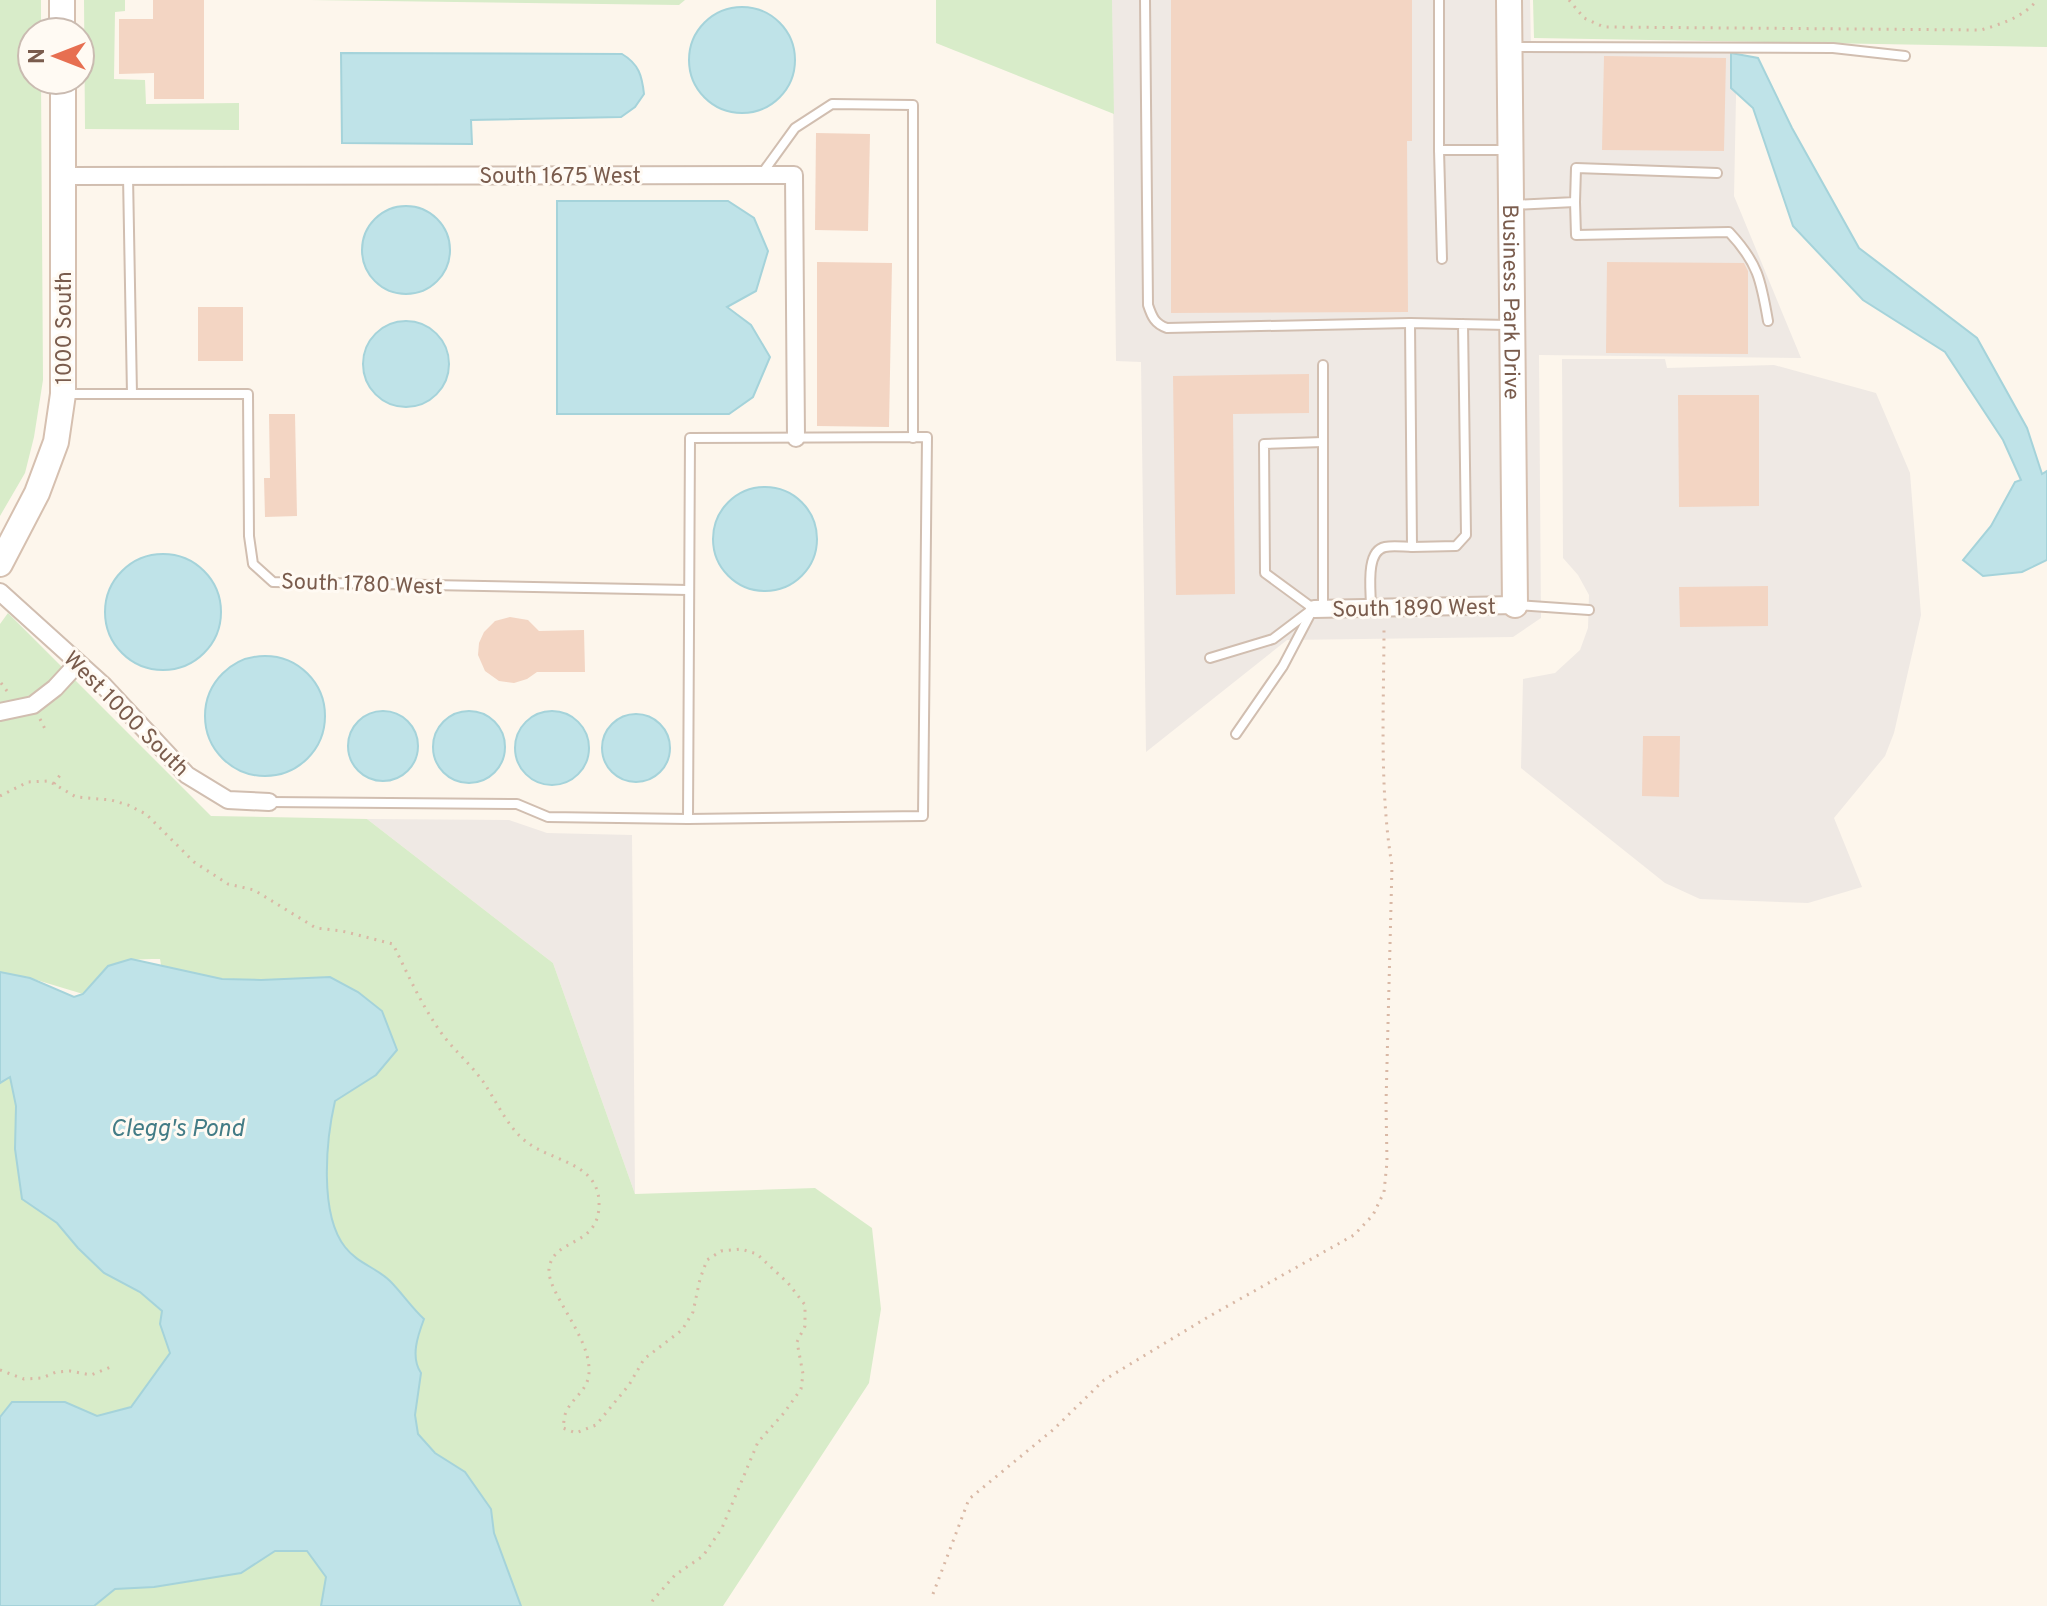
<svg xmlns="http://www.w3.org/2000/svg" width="2047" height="1606" viewBox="0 0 2047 1606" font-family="Overpass,sans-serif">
  <rect width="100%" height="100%" fill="#fdf6ec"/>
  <g fill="#efe9e4">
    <polygon points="1112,0 1530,0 1531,47 1737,48 1734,196 1801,358 1539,355 1541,618 1513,637 1287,640 1146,752 1141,362 1116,361"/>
    <polygon points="1562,359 1665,359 1667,368 1774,365 1876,393 1910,473 1921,615 1894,733 1885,756 1834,818 1862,887 1808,903 1700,899 1665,883 1521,768 1523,679 1555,673 1580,650 1588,628 1589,595 1578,575 1563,558"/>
    <polygon points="367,819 509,820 547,833 632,835 635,1194 553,963"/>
  </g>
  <g fill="#d8ecc9">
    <polygon points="0,0 41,0 41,32 32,32 32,80 41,80 43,380 34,437 25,473 0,516"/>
    <polygon points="84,0 125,0 125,11 115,12 114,79 145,80 146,104 239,103 239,130 85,129"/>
    <polygon points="310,0 685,0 679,5"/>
    <polygon points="936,0 1112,0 1114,114 936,43"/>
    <polygon points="1533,0 2047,0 2047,47 1534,38"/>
    <path d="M8 613 211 816 367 819 553 963 635 1194 815 1188 872 1228 881 1309 869 1383 723 1606H94L115 1589 154 1587 202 1580 262 1559 160 959C116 959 112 962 83 994L30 978 0 972V624Z"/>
    <polygon points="0,1069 10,1076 16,1106 15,1149 22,1199 57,1223 78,1248 104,1273 140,1292 162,1312 160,1324 170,1353 131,1407 97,1416 65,1402 0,1417"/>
  </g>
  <g fill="#bfe3e8" stroke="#a5d3da" stroke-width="2">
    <circle cx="742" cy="60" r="53"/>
    <path d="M341 53 622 54C639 64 642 76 644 94L635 107 621 117 471 120 472 144 342 143Z"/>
    <polygon points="1731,53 1758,58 1792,128 1859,248 1977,338 2027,428 2042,474 2047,471 2047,560 2022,572 1983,576 1963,560 1991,526 2015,482 2021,480 2003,440 1945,352 1863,300 1793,226 1753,108 1731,88"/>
    <polygon points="557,201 728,201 754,218 768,251 756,291 727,307 751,325 770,357 753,397 729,414 557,414"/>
    <circle cx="406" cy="250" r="44"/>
    <circle cx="406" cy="364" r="43"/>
    <circle cx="765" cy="539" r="52"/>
    <circle cx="163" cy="612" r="58"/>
    <circle cx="265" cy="716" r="60"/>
    <circle cx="552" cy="748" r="37"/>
    <circle cx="469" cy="747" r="36"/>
    <circle cx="383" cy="746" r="35"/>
    <circle cx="636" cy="748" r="34"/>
    <path d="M131 959 222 979 261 980 330 977 358 992 382 1011 397 1050 376 1075 335 1101C326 1140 319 1214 345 1247 357 1263 377 1268 390 1281 402 1293 411 1307 424 1319 418 1335 410 1357 421 1373L415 1415 418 1434 435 1453 465 1472 491 1509 494 1533 521 1606H321L326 1577 307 1551H275L241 1573 154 1587 115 1589 94 1606H0V1417L12 1402H65L97 1416 131 1407 170 1353 160 1324 162 1311 140 1292 104 1273 78 1248 57 1223 22 1199 15 1149 16 1106 10 1077 0 1083V972L30 978 74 997 83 994 108 966Z"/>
  </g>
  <g fill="#f3d5c3">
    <polygon points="153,0 204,0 204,99 154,99 154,73 119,74 119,19 153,19"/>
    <polygon points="1171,0 1412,0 1412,141 1407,141 1408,312 1171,313"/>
    <polygon points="1604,56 1726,58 1724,151 1602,150"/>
    <polygon points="816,133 870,134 868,231 815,230"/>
    <polygon points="817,262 892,263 889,427 817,426"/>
    <polygon points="1607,262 1744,263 1748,271 1748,354 1606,353"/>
    <rect x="198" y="307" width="45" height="54"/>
    <polygon points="1309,374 1309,413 1233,414 1235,594 1176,595 1173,376"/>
    <polygon points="1678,395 1759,395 1759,506 1679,507"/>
    <polygon points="269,414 295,414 297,516 265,517 264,478 270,478"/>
    <polygon points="1768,586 1768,626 1680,627 1679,587"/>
    <polygon points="510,617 528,620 539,631 584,630 585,672 537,672 527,679 514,683 499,681 485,671 478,655 479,643 484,632 495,621"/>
    <polygon points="1643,736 1680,736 1679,797 1642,796"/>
  </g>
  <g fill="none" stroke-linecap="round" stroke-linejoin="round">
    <defs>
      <g id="lane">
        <path d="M1145 0 1148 305C1152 317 1155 324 1167 328L1410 323"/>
        <polyline points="1439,0 1439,150"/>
        <polyline points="1514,47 1833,48 1905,56"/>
        <polyline points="761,175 795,128 832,104 913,105 913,438"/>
        <polyline points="128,176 132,394"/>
        <path d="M1575 202 1576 235 1729 232C1758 263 1761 280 1768 321"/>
        <polyline points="1512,205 1575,202 1576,168 1717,173"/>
        <polyline points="1442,259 1439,150 1506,150"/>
        <polyline points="1463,324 1466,535 1456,546 1412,547 1410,323 1508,325"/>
        <polyline points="65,394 248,394 249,536 253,564 273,582 688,590"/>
        <polygon points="927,437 923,816 688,819 690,438"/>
        <polyline points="1518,605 1589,610"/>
        <path d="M1371 607C1371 591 1365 551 1385 547 1394 545 1404 547 1412 547"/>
        <polyline points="1323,608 1323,365"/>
        <polyline points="1314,609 1265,573 1264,444 1323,442"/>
        <polyline points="1210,658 1273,639 1310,611"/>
        <polyline points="1236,734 1283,666 1313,609"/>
        <polyline points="269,802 517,804 548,817 688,819"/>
      </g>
      <g id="street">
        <polyline points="64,176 794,175 796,438"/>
        <polyline points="0,592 104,686 187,775 228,800 269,802"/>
        <polyline points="1314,609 1515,605"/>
        <polyline points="0,712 33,705 55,688 78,663"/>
      </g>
      <g id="secondary">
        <polyline points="62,0 62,32"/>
        <path id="s1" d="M1509 0 1515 605"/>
        <polyline points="0,564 37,493 56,442 63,394 63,80"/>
      </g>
    </defs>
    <use href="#lane" stroke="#d1beb0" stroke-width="12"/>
    <use href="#street" stroke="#d1beb0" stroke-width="20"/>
    <use href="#secondary" stroke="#d6c0b0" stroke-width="28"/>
    <g stroke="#d9b8a5" stroke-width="3" stroke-dasharray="2 6" stroke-linecap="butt">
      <path d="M1569 0 1584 18 1604 27 1981 30C2001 24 2024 17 2037 0"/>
      <polyline points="1,683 7,691"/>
      <polyline points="40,719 45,729"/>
      <polyline points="54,784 60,775"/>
      <path d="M0 796 28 782 49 781 76 797 111 800 128 805 146 814 194 862 228 884 254 890 316 928 342 931 393 944C408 975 422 1006 442 1034 454 1050 470 1064 482 1080 496 1100 508 1129 528 1143 552 1161 597 1163 599 1201 601 1249 553 1236 549 1269 547 1292 589 1336 589 1369 590 1389 575 1395 567 1410 564 1415 564 1422 563 1428L576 1433 596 1425 629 1385 644 1359 682 1330 693 1312 700 1279 707 1260 721 1251 741 1249 757 1254 788 1283 805 1305V1326L797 1342 803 1374 801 1389 784 1413 758 1442 722 1528 703 1556 675 1575 653 1600 651 1606"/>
      <polyline points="0,1370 24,1379 42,1378 56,1372 70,1371 91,1375 113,1366"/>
      <path d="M933 1594 969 1499 1054 1429 1104 1380 1208 1317 1354 1235 1373 1215 1384 1192 1387 1162 1386 1104 1392 866C1379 787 1384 705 1384 625"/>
    </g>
    <use href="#lane" stroke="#fff" stroke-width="8"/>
    <use href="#street" stroke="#fff" stroke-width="16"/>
    <use href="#secondary" stroke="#fff" stroke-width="24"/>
  </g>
  <g text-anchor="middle" stroke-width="6" stroke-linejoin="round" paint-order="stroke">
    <g font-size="22" fill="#7a5c4d" stroke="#fffaf3">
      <text x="560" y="183">South 1675 West</text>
      <text dy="8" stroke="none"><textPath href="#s1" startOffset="302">Business Park Drive</textPath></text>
      <text transform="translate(63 328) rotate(-90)" y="8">1000 South</text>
      <text transform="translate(362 583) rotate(2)" y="8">South 1780 West</text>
      <text transform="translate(1414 607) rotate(-1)" y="8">South 1890 West</text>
      <text transform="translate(127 713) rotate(45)" y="8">West 1000 South</text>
    </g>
    <g font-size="24" font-style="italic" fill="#437c86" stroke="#fffaf3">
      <text x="177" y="1136">Clegg's Pond</text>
    </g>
  </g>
  <g transform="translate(56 56) rotate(270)"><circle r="38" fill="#fffaf3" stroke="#cabbb1" stroke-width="2"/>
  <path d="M0-6L14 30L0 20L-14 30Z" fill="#e76f51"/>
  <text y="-12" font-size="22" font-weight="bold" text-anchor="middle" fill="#7a5c4d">N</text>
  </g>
</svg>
